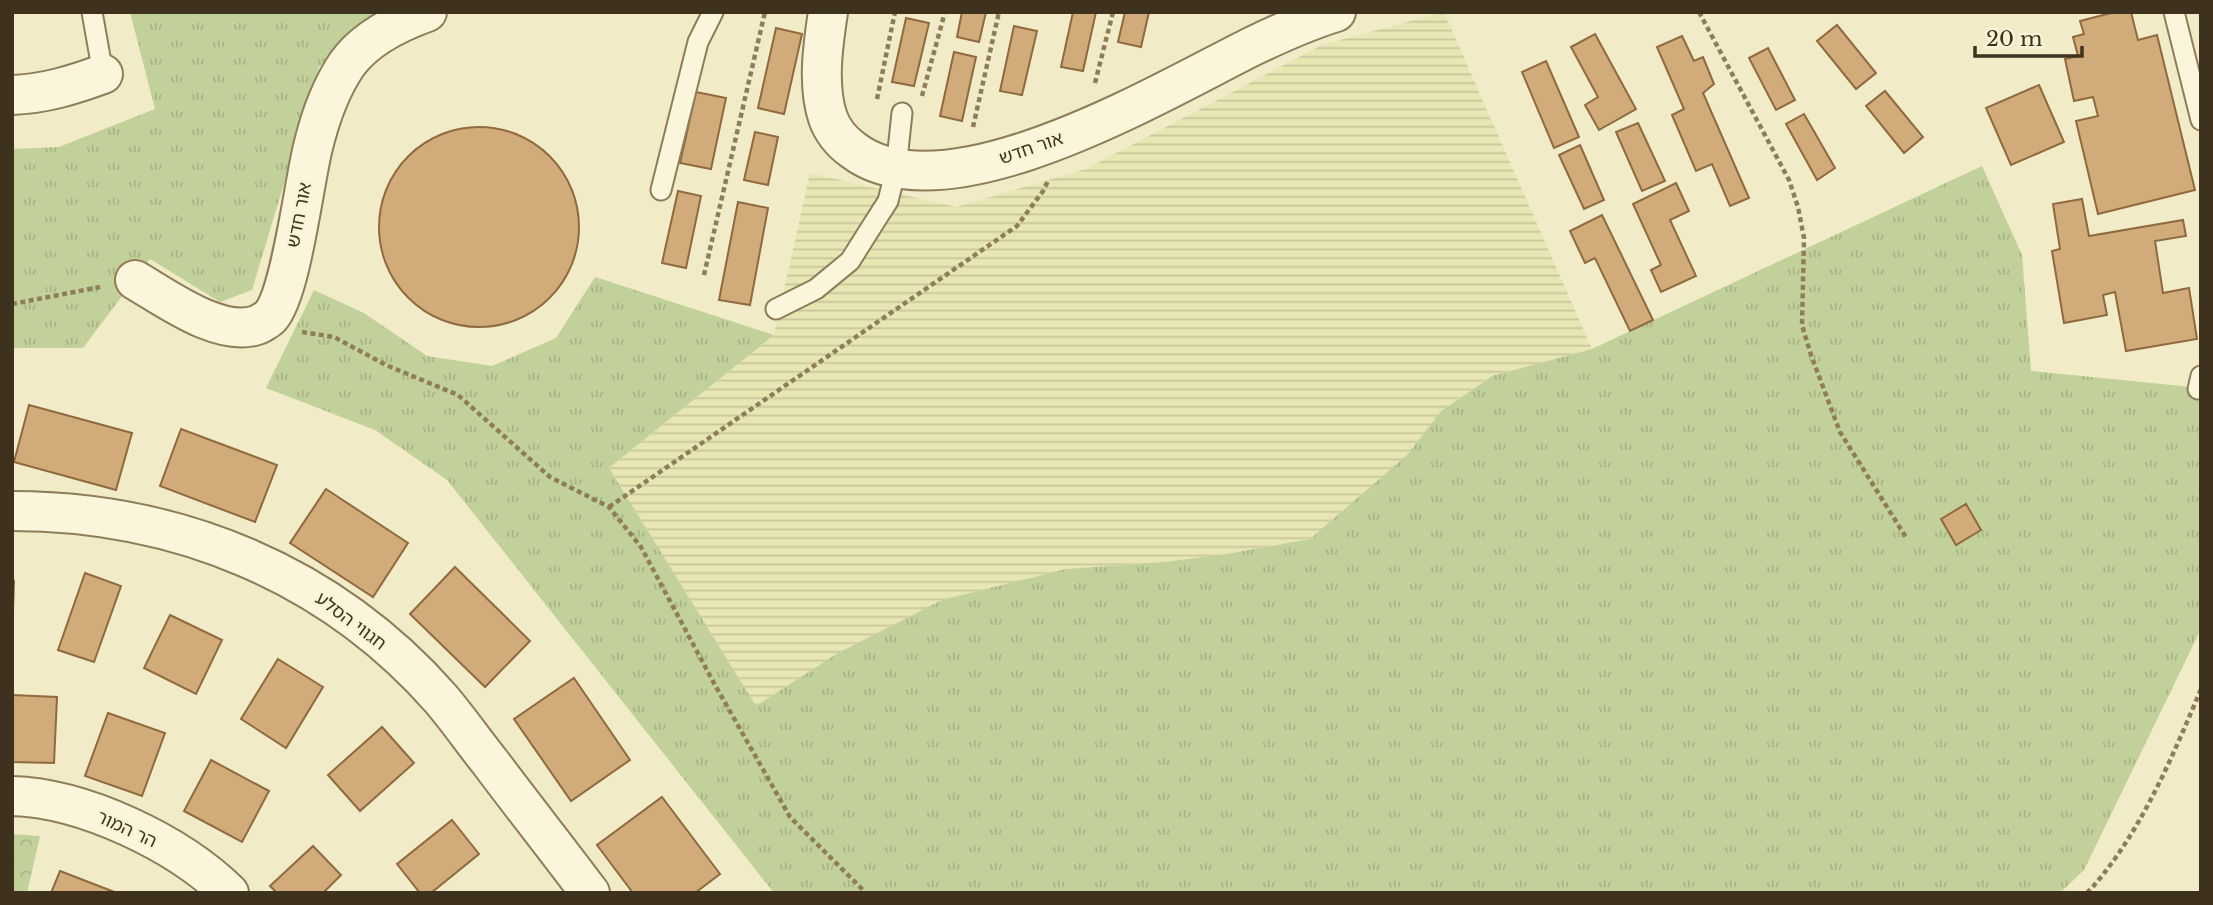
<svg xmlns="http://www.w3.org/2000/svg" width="2213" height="905" viewBox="0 0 2213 905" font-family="'Libre Baskerville','Noto Sans Hebrew',serif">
  <defs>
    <pattern id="farmland-rules" width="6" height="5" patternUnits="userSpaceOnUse" patternTransform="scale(1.75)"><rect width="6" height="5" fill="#e8e6b3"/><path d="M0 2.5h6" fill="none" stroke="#c8c69a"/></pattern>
    <pattern id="grass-tufts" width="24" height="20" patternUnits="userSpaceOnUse" patternTransform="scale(1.75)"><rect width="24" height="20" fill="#c2d199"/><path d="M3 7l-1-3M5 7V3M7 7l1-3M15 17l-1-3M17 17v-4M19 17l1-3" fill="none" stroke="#a8b483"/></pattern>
    <pattern id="park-crowns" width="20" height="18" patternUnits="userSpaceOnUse" patternTransform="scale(1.75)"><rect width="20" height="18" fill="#c2d199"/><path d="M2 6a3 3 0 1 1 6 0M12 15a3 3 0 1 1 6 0" fill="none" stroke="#a8b483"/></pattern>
  </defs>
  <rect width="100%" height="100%" fill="#f1ebc7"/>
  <polygon fill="url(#farmland-rules)" points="1444,12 1592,349 1491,376 1441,411 1408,454 1310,539 1227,554 1164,562 1066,569 943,600 838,653 756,706 609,468 774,335 810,173 956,207 1086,169 1322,45"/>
  <g fill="url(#grass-tufts)">
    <polygon points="130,12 379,12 319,67 252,290 220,302 150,259 83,348 12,348 12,149 59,147 155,109"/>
    <polygon points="1982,166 2022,255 2031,371 2201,388 2201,629 2084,870 2060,893 774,893 447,480 375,430 266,388 314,290 364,313 427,356 492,366 556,338 595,277 774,335 609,468 756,706 838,653 942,600 1066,569 1164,562 1227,554 1310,539 1408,454 1441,411 1492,376 1592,349"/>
  </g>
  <polygon fill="url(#park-crowns)" points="12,834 40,836 27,893 12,893"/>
  <g fill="#d2ab7a" stroke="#8f6a3e" stroke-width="2">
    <polygon points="962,12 986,12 979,42 957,37"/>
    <polygon points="1073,12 1096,12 1083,71 1061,67"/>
    <polygon points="1125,12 1149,12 1141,47 1118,42"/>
    <polygon points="2115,12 2131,12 2138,40 2157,35 2195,190 2098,214 2076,121 2098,116 2093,97 2074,101 2065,59 2078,56 2073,37 2084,34 2080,21"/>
    <polygon points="906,18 929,23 914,86 892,82"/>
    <polygon points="1837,25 1876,73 1856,89 1817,41"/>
    <polygon points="1014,26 1037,31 1022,95 1000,91"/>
    <polygon points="776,28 802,34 784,114 758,108"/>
    <polygon points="1595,34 1636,109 1599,130 1585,105 1598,97 1571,47"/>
    <polygon points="1682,36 1694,61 1703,57 1714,84 1703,93 1749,198 1730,206 1712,164 1696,171 1672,115 1684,109 1657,47"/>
    <polygon points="1768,48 1795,100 1776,110 1749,58"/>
    <polygon points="954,52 976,57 962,121 940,116"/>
    <polygon points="1546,61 1579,137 1554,148 1522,72"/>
    <polygon points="2039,85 2064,142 2011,165 1986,108"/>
    <polygon points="1885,91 1923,137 1904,153 1866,106"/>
    <polygon points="696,92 726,98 711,169 680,163"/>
    <polygon points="1804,114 1835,168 1817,180 1786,124"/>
    <polygon points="1638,123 1665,181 1642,191 1616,132"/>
    <circle cx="479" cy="227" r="100"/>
    <polygon points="755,132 778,137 768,185 744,180"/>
    <polygon points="1580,145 1604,200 1584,209 1559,155"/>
    <polygon points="1676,183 1689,211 1670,220 1696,276 1661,292 1651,270 1661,265 1633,204"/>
    <polygon points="678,191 701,196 686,268 662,263"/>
    <polygon points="2082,199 2089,236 2183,220 2186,236 2155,241 2163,293 2189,288 2197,339 2126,351 2115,292 2103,295 2107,315 2064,323 2052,251 2060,249 2053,204"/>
    <polygon points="738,202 768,208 750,305 719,300"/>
    <polygon points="1602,215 1653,320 1630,331 1595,258 1585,263 1570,231"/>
    <polygon points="29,405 132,433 116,490 14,462"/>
    <polygon points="181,429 277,465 255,522 160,486"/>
    <polygon points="326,489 408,543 373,597 290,543"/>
    <polygon points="1966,504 1981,530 1956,545 1941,519"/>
    <polygon points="455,567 530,641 485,687 410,614"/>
    <polygon points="85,573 121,586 94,662 58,650"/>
    <polygon points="12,581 14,581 12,638"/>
    <polygon points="170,615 222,640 196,694 144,668"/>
    <polygon points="278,659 323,687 286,748 241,719"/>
    <polygon points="574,678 630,760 571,801 514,719"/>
    <polygon points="12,695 57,697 54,763 12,762"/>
    <polygon points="108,713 165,733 142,796 85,776"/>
    <polygon points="382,727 414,763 360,811 328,775"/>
    <polygon points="211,760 269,791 242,842 184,811"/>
    <polygon points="662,797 720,874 695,893 633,893 597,845"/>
    <polygon points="452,820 479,854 431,893 420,893 397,864"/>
    <polygon points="313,846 341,875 323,893 277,893 270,886"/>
    <polygon points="60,871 117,893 51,893"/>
  </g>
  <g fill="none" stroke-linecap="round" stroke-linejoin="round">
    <defs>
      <g id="service">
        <polyline points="92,12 103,74"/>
        <polyline points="2174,12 2201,120"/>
        <polyline points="661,190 698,42 713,12"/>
        <polyline points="776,309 816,289 850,261 872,226 888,201 896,169 902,113"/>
        <polyline points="2198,389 2201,376"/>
      </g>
      <g id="minor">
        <path d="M828 12C823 45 817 86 828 118 833 132 842 142 853 150 946 221 1164 90 1253 46 1280 33 1307 21 1336 12"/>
        <path d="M12 95C44 94 73 85 103 74"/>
        <path d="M135 280C166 298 220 338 257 325 260 324 268 319 270 317 291 295 304 182 313 147 320 118 330 89 347 64 365 39 399 22 427 12"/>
        <path d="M12 511C178 511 331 574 441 699 458 719 474 742 490 762 523 806 557 849 590 893"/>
        <path d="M12 796C84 798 178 843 229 893"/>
      </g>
    </defs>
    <use href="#service" stroke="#8f7d5a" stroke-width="23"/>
    <use href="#minor" stroke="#8f7d5a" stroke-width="42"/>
    <g stroke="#8f7d5a" stroke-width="4.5" stroke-dasharray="5 3.5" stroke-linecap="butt">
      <polyline points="1699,12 1789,180 1798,207 1804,238 1802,325 1811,355 1840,432 1907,539"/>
      <polyline points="1095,83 1113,12"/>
      <polyline points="922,96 945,12"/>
      <polyline points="877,99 895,12"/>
      <polyline points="973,127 999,12"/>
      <polyline points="704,275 765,12"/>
      <polyline points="12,304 100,287"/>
      <polyline points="302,332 334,337 386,365 458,395 550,477 609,507 641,547 715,685 790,817 866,893"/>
      <polyline points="609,507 1017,226 1043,191 1048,181"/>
      <path d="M2087 893C2138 839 2172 758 2201 689"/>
    </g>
    <use href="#service" stroke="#fbf6db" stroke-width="19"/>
    <use href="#minor" stroke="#fbf6db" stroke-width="38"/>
  </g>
  <g text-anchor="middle" stroke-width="5" stroke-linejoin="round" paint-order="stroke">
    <g font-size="18" fill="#3e321f" stroke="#f8f3d7">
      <text transform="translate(1031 148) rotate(-19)" y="6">אור חדש</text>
      <text transform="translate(299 215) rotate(-79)" y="6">אור חדש</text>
      <text transform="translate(351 621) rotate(37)" y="6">חגווי הסלע</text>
      <text transform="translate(127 829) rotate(25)" y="6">הר המור</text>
    </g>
  </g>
  <rect width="2213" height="905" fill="none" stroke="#3e321f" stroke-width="28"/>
  <path d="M1975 46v10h107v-10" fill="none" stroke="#3e321f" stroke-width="3.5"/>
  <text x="1986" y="46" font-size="21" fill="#3e321f" stroke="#f8f3d7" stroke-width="5" paint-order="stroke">20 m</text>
</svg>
